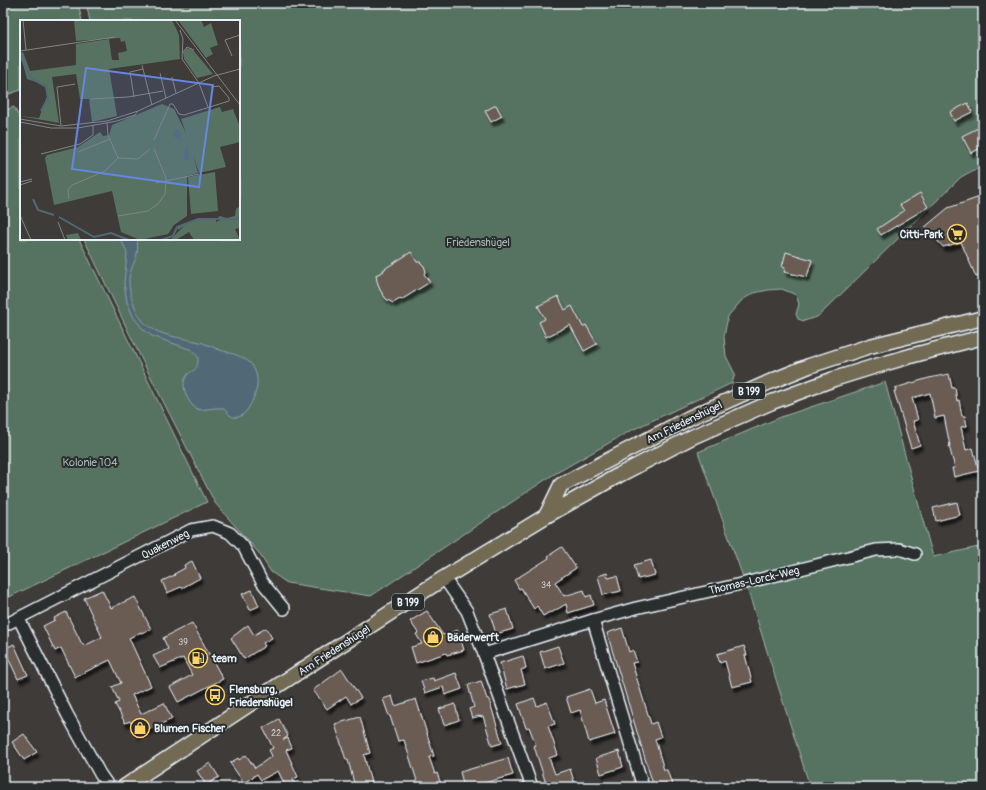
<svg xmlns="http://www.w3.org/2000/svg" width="986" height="790" viewBox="0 0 986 790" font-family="Pangolin,sans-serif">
  <defs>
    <filter id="shadow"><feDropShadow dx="2.5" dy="4.5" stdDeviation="1" flood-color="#0009"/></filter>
  </defs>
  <rect width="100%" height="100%" fill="#3e3b39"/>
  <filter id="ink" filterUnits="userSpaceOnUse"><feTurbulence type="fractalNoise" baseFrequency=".025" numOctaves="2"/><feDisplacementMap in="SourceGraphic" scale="8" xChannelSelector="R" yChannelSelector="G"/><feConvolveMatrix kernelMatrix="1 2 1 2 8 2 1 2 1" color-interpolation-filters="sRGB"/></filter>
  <g filter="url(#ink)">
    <g fill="#577260" stroke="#a0b2ac">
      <polygon points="3,3 78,3 82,21 21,21 21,90 3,96"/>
      <polygon points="86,3 983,3 983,165 961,177 826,309 817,317 804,321 798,319 796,314 799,304 796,295 782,289 768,290 754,293 742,300 728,316 724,337 726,356 735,374 732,383 630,431 551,476 371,596 287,583 271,572 258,552 215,503 143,362 84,239 239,239 239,21 90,21"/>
      <polygon points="14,107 21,121 21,239 79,239 207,502 3,600 3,111"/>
      <polygon points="885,382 933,557 983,546 983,787 810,787 747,588 698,452 781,417"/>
    </g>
    <path fill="#516976" stroke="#8d9faa" d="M121 239H138C137 244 138 249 137 254 135 263 129 271 129 280 129 291 131 296 135 307 146 338 176 335 203 343 209 345 214 348 220 350 230 353 245 356 252 365 256 371 258 379 257 386 256 395 245 424 231 416 228 414 225 410 223 408H215L200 410C197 409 194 407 192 405 186 398 181 385 186 377 192 367 198 375 198 357L192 350 152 336 143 329 134 318 127 302 124 283 127 253Z"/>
    <g fill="#6b5c53" stroke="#e8f1f8" filter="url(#shadow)">
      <polygon points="968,103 972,112 954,121 950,112"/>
      <polygon points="496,105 502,116 491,122 485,111"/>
      <polygon points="980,127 983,133 983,147 971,153 962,136"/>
      <polygon points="920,193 928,207 881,235 877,229 904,211 900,205"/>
      <polygon points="983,196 983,275 976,277 961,242 943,247 925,227 948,208"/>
      <polygon points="411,252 417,262 420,262 424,266 426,271 424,274 430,282 401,300 400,299 393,303 386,299 380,290 377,281 376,275 384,271 383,270"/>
      <polygon points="786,252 812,260 807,277 784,272 785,268 782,267"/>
      <polygon points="558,296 565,310 572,306 583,327 586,325 597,344 584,351 570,325 546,337 539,322 545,319 538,306"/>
      <polygon points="949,374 952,388 955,388 957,401 959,400 962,416 965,416 967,426 961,427 966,450 973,448 979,471 954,477 952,468 955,468 949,446 950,446 944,416 935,418 930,393 912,398 918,420 913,421 920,445 911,448 894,391 896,391 895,388 929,378"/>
      <polygon points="957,502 960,515 936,521 933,508"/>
      <polygon points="562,547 576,568 555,582 564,596 584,590 586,597 591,595 594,605 568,613 566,604 551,613 550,612 543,616 537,606 534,609 521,588 519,589 514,580 549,558 548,556"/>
      <polygon points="651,560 655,575 638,579 634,565"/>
      <polygon points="192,561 200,578 182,588 181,587 167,593 162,581 175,575 174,574 185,568 184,565"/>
      <polygon points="607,573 608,578 617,576 621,591 603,595 598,576"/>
      <polygon points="102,590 111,608 135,597 151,629 141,633 141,632 129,638 151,686 132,695 141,714 164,703 172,719 137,735 130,721 125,723 115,704 119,702 112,687 121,683 110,660 75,677 61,648 55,651 43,626 55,620 54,618 66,612 82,644 83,643 84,646 102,637 84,598"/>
      <polygon points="252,590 259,606 250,610 242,594"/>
      <polygon points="507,609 513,629 496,634 490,614"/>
      <polygon points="427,611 443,635 458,630 464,650 447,655 446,653 416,663 411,647 422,644 416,634 418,633 410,621"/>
      <polygon points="192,623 223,679 178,702 170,687 192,675 183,658 160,668 153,656 168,649 163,638"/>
      <polygon points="248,625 254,635 266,628 272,638 263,643 265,646 244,659 231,638"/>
      <polygon points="622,628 629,652 633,650 637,662 632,663 651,724 656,722 661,737 655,739 664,770 667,770 673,787 654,787 647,765 607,633"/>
      <polygon points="14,644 28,675 18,679 4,649"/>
      <polygon points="558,646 564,663 545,669 540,652"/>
      <polygon points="744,646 747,655 745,655 752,682 732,687 725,661 720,663 717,654"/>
      <polygon points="523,656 526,668 521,670 525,684 507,689 500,663"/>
      <polygon points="342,669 361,698 351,704 346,696 327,709 313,690"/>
      <polygon points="456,673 462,689 445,695 443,687 425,693 421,681 433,678 434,681"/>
      <polygon points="481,681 487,699 489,699 502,743 492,746 483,716 481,717 480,716 472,718 469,709 474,707 468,685"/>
      <polygon points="590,689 595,703 604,700 615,734 589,742 580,710 571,713 566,697"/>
      <polygon points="392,696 395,706 416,699 434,756 429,757 435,774 437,773 442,787 419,787 404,740 398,741 390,716 389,716 383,699"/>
      <polygon points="534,698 537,706 547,702 555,724 548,726 558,755 549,758 555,774 570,769 576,787 547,787 534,746 536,745 529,727 526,728 518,704"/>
      <polygon points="455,704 459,720 444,725 439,709"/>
      <polygon points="360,717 370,753 364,755 372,787 355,787 348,760 346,760 335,724"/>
      <polygon points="279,719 288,736 283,740 288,738 292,748 286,750 298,777 293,779 295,784 286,787 278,771 261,780 257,774 244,783 230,763 238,758 239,760 246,755 255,768 272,756 269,750 273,748 263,728"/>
      <polygon points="24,734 37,752 24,760 12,742"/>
      <polygon points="619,751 623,767 601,774 596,758"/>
      <polygon points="508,758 513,775 470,787 464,787 460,772"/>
      <polygon points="210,763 219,777 206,785 197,771"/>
    </g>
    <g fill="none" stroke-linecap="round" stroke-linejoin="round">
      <defs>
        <g id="minor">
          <polyline points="444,578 467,611 484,654 532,787"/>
          <polyline points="19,619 67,714 100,774 109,787"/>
          <polyline points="593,620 643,787"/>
          <polyline points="3,626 191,530 213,526 230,533 243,546 262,582 284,609"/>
          <polyline points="484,654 593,620 636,608 745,583 876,550 899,549 915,554"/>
        </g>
        <g id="major">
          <polyline points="546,516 561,485 691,417 772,381 809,366 870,346 983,318"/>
          <polyline points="124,787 271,690 444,578 546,516 619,475 692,437 772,402 834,379 876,366 914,355 983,337"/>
        </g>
      </defs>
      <use href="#minor" stroke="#e8f1f8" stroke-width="14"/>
      <use href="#major" stroke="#e8f1f8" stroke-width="17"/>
      <use href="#minor" stroke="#2a2d2e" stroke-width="11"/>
      <use href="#major" stroke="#736b52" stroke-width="14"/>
    </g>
  </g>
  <defs>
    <symbol id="supermarket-ring" viewBox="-11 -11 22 22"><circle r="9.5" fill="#2a2d2e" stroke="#ffd166" stroke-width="1.5"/><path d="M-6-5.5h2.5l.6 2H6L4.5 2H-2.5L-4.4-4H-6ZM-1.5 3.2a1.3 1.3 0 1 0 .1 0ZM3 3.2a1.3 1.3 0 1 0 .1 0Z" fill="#ffd166"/></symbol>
    <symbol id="shop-ring" viewBox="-11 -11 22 22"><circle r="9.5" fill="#2a2d2e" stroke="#ffd166" stroke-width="1.5"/><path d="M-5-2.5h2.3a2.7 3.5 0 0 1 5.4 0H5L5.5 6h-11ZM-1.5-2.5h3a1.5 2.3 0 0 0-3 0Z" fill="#ffd166"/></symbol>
    <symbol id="fuel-ring" viewBox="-11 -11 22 22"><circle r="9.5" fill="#2a2d2e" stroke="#ffd166" stroke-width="1.5"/><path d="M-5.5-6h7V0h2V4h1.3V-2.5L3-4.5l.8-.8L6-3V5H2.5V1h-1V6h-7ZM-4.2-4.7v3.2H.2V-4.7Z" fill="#ffd166"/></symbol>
    <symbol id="bus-ring" viewBox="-11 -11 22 22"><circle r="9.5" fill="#2a2d2e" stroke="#ffd166" stroke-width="1.5"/><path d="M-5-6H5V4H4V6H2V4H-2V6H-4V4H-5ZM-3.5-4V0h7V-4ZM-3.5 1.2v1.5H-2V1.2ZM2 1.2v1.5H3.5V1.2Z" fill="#ffd166"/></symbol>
  </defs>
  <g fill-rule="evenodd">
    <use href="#supermarket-ring" x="946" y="223" width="22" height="22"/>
    <use href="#shop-ring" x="422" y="626" width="22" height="22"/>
    <use href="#fuel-ring" x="187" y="647" width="22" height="22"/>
    <use href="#bus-ring" x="204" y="684" width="22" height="22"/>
    <use href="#shop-ring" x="129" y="717" width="22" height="22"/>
  </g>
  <g text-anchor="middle" stroke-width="4" stroke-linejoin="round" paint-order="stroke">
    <g font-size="9" fill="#c9cccf">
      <text x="546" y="588">34</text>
      <text x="183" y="645">39</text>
      <text x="276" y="736">22</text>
    </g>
    <g fill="#2a2d2e" stroke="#afb6bb" stroke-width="1">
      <rect x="733" y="383" width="32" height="16" rx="3"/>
      <rect x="392" y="594" width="32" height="16" rx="3"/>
    </g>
    <g font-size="10" font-weight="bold" fill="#e8f1f8">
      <text x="749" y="395">B 199</text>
      <text x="408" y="606">B 199</text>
    </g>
    <g font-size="11" font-weight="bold" fill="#e8f1f8" stroke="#2a2d2e" text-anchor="start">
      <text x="943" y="238" text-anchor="end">Citti-Park</text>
      <text x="447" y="641">Bäderwerft</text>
      <text x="212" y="662">team</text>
      <text x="229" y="693">Flensburg,<tspan x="229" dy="13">Friedenshügel</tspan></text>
      <text x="154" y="732">Blumen Fischer</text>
    </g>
    <g font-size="11" fill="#a7b8b4" stroke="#2a2d2e">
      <text x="478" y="246">Friedenshügel</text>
      <text x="90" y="466">Kolonie 104</text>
    </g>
    <g font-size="11" fill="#e8f1f8" stroke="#2a2d2e">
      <text transform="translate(684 422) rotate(-26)" y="4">Am Friedenshügel</text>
      <text transform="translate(165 544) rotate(-27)" y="4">Quakenweg</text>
      <text transform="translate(754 580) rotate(-13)" y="4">Thomas-Lorck-Weg</text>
      <text transform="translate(334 650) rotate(-33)" y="4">Am Friedenshügel</text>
    </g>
  </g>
  <g transform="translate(20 20)">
    <rect width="220" height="220" fill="#3e3b39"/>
    <path d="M54 0H152L159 15 160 39 89 49 97 96 72 102 69 79H60L56 54 32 57 39 103 0 96 19 98 27 76 25 65 7 59 0 33 3 32 10 51 56 45V24L89 19 92 40H99L98 33 107 31 105 21 101 22 100 18 56 21ZM158 0H181L184 7 191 3 198 25 190 28 193 34 186 38ZM167 28 173 30 193 54 177 58 164 39 163 32ZM142 84 154 89 166 113 161 99 200 87 202 92 213 89 220 107V122L200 127 206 147 179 153 173 135 178 153 167 156V196L154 205 148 214 120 220 101 212 92 171 34 185 25 138 27 135 58 127 80 112 83 116 89 115 92 105ZM195 152 198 191 171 194 168 157ZM220 186V208L215 209 220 220H174L169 212 156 220H150L164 206 158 210V207L179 199H196V202L200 200 198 197 200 196 207 198 215 196 216 189ZM58 213 61 220H48L46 215Z" fill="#577260"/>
    <path d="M156 109 161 112 160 118 167 124 169 137 167 141 163 139 167 124 153 116Z" fill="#516976"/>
    <path fill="none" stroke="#516976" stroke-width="2" d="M0 36 11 58 26 67 28 78 21 91M13 179 18 190 34 195M39 197 74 217 91 213 109 220M141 220 153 216 157 207 178 199H220"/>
    <path fill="none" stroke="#828485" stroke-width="1" d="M3 0 6 30M155 0 220 85M160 10 163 19 162 39 179 63M0 31 95 17M162 33 167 27 174 30M212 36 205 20 220 15M122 45 132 85M140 53 146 78M152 57 156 73M179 63 188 87M114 77 110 52 123 49M71 79 108 77 143 71M0 99 41 106 87 101 118 91 194 56 220 49M0 102 31 108H58L97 101 115 95 118 91M41 106 37 67 55 64M134 120 150 84H153L159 94 164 95 209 81V78L199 66 191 67M58 132 90 119M21 134 60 124 73 115V105M98 138 118 139 130 129M0 162 12 159M136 163 179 154M0 165 12 161M49 179 48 170 52 165 85 151 98 138 88 115 87 103M0 195 11 220M98 196 128 191 138 184 145 174 146 158 134 129M38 202 45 220"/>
    <path fill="#6487e3" fill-opacity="0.15" stroke="#6487e3" stroke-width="2" d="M66 48 193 65 179 167 52 149Z"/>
    <rect width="220" height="220" fill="none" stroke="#e8f1f8" stroke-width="2"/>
  </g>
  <rect width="986" height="790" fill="none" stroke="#2a2d2e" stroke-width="16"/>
  <rect x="8" y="8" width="970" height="774" fill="none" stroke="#e8f1f8" stroke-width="1.5" filter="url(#ink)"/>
</svg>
